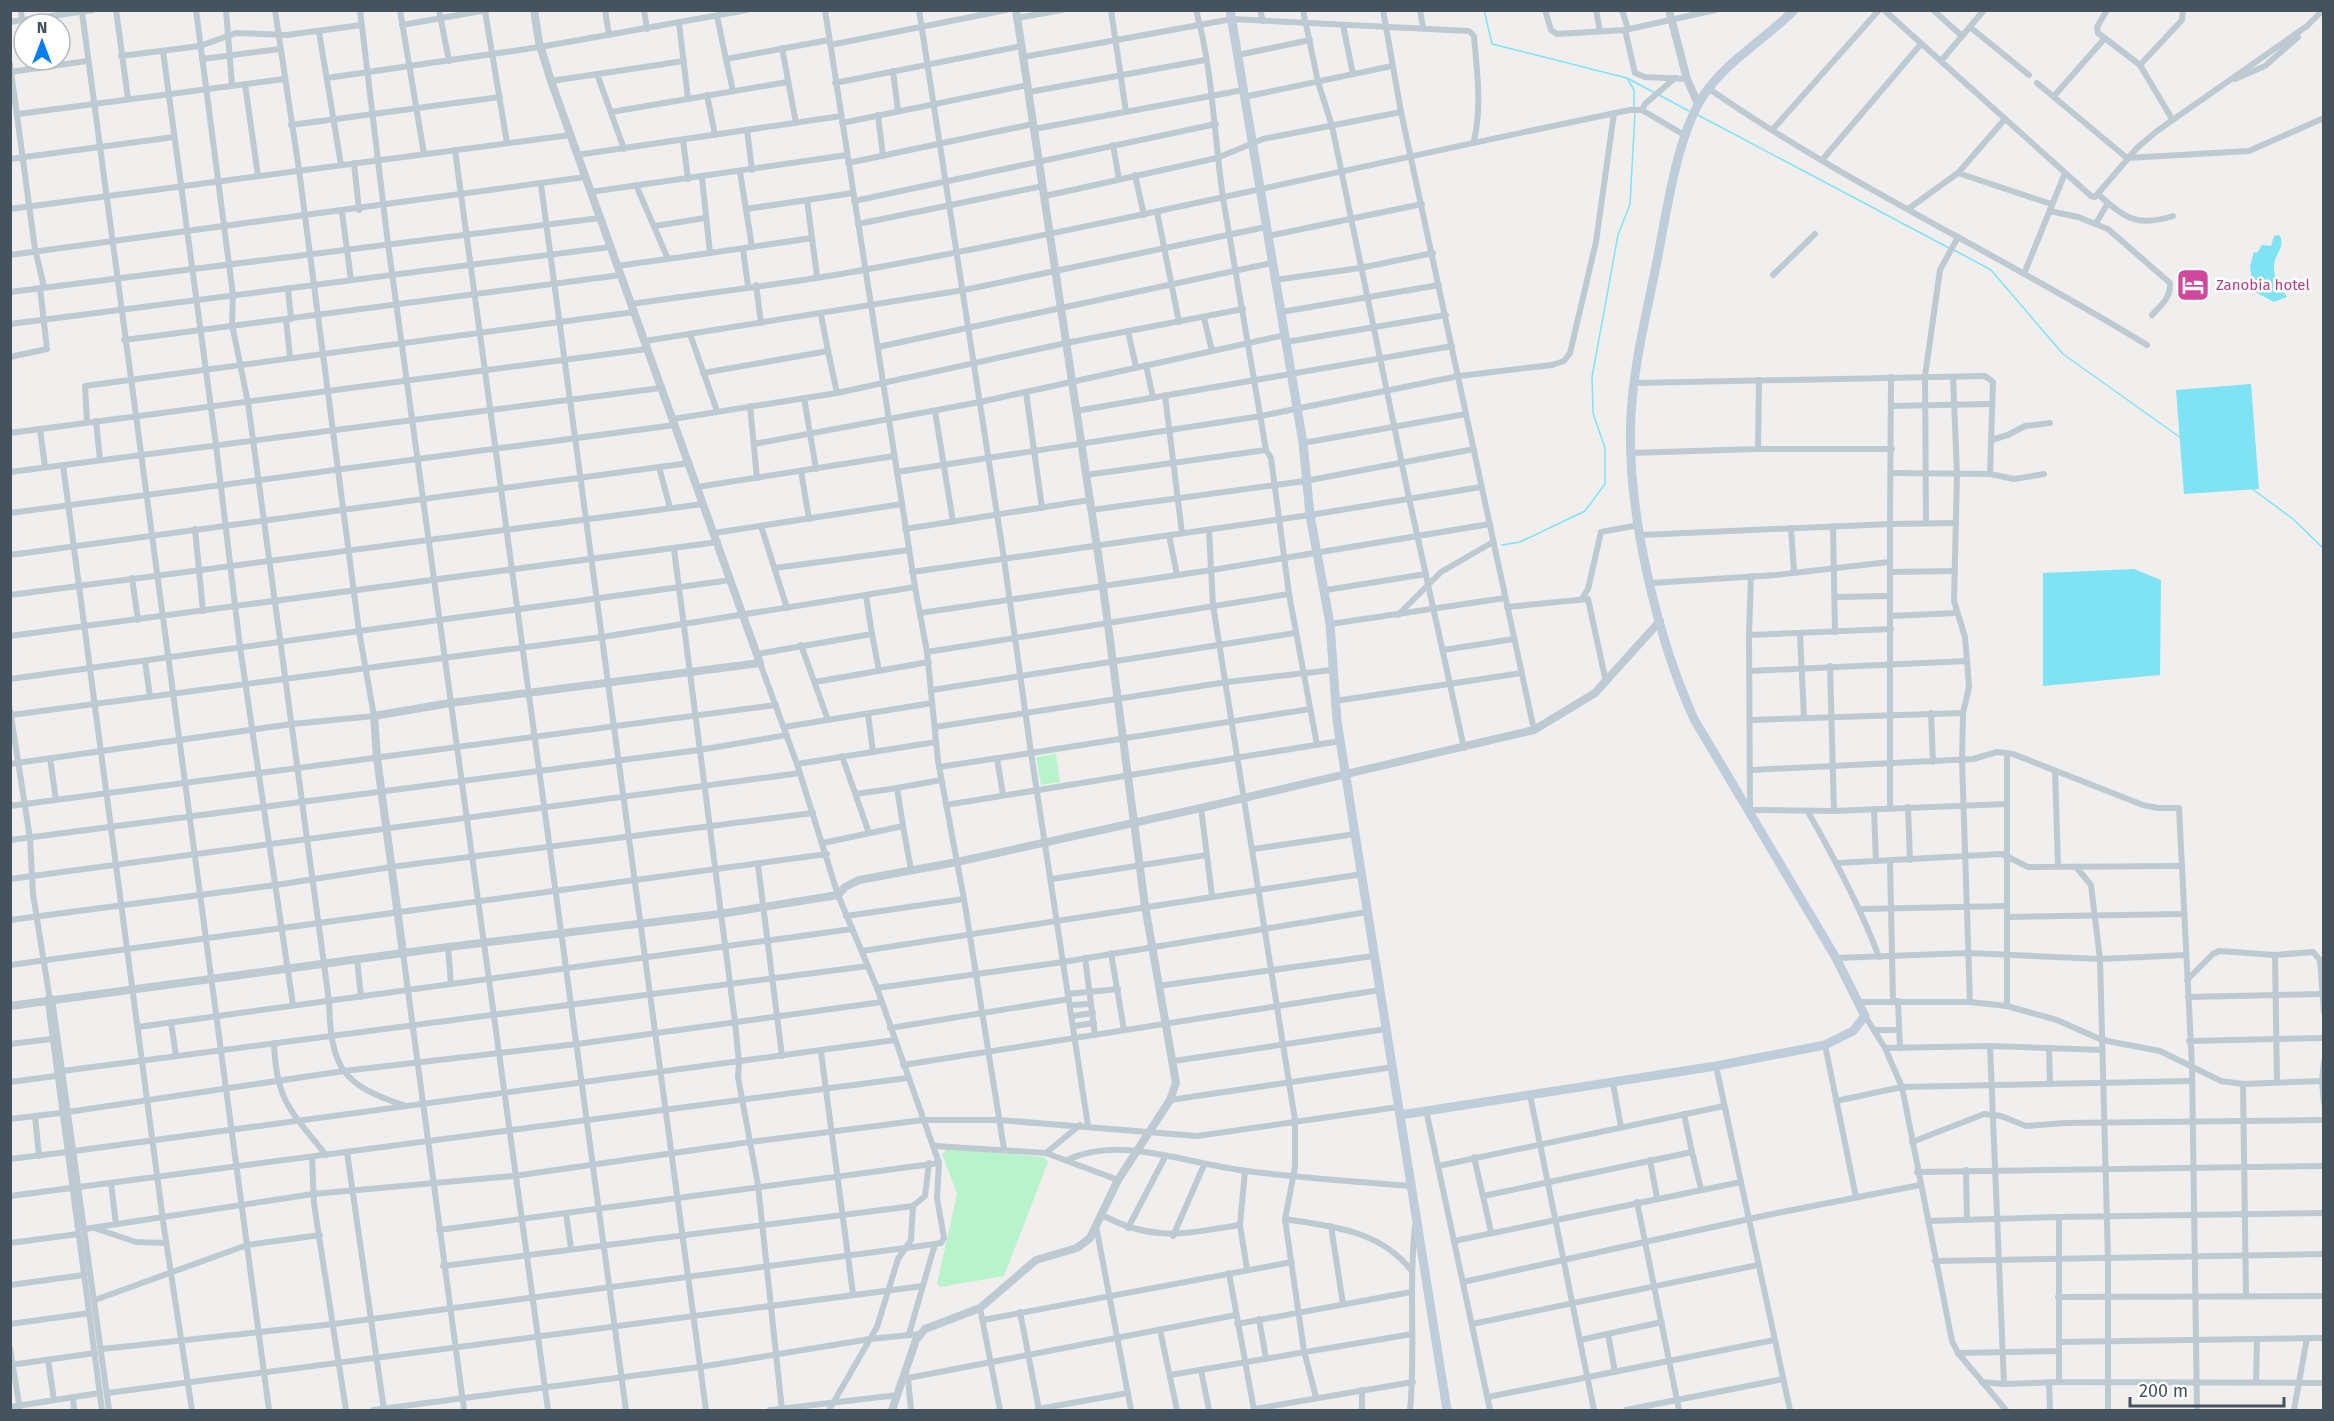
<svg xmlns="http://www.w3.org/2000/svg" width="2334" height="1421" viewBox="0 0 2334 1421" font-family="'Fira Sans',sans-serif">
  <rect width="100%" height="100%" fill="#f1eeee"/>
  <g fill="#b8f3cb">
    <polygon points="1056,754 1060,782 1041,785 1036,757"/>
    <polygon points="948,1148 1044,1157 1048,1162 1004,1276 940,1287 937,1284 957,1194 942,1154"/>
  </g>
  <g fill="#80e3f4">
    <path d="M2279 235C2287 245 2274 255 2274 266 2273 278 2281 288 2287 297L2274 302 2253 291 2250 266 2254 252 2257 253 2262 245 2271 246 2274 236Z"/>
    <polygon points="2251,384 2259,489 2184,494 2176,390"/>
    <polygon points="2134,569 2161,580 2160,675 2043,686 2043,573"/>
  </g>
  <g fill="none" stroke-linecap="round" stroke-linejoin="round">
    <g stroke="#80e3f4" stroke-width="1.5">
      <polyline points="1484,10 1492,44 1627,78 1655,93"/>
      <polyline points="1627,78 1634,90 1634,107"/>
      <polyline points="1659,95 1689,111"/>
      <polyline points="1696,114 1949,248"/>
      <polyline points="1954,250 1991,270 2063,354 2181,438"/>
      <polyline points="2251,488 2293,519 2324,549"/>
      <polyline points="1502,545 1520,542 1585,511 1605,484 1605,448 1593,413 1592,377 1618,235 1630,204 1635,112"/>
    </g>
    <g stroke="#bdcad2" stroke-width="6">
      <polyline points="21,10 22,20"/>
      <polyline points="116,10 128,99"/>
      <path d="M196 10 233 295 232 324 248 403 329 1001C331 1068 341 1085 406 1106"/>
      <polyline points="226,10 232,85"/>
      <polyline points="360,10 388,244 548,1410"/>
      <polyline points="400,10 424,154"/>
      <polyline points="439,10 449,61"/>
      <polyline points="605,10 609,35"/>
      <polyline points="644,10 647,29"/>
      <polyline points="825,10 915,587 927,652 938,761 964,899 1004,1149"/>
      <polyline points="919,10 1004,559 1031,753 1310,709"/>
      <polyline points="1111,10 1126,112"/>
      <path d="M1196 10C1213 71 1214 136 1223 198L1266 450 1271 458 1289 594 1317 745"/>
      <polyline points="1260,10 1263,21"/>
      <polyline points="1303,10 1318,82 1332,126 1409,498 1464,748"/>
      <polyline points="1383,10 1401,112 1534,730"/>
      <polyline points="1420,10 1423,27"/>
      <polyline points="1545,10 1551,30 1557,34 1625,30 1715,10"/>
      <polyline points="1596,10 1600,31"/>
      <polyline points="1622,10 1628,29"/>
      <polyline points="1884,10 2091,196 2095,197 2137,148 2157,131 2307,26 2323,10"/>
      <polyline points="1933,10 1962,36"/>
      <polyline points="2107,10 2097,27 2098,33 2140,65 2172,119"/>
      <polyline points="485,11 507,143"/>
      <polyline points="82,12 269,1410"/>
      <polyline points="717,16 726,59 829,40"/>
      <polyline points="1017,18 1062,10"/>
      <polyline points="10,22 93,10"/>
      <polyline points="679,23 688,99"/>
      <polyline points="402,25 487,10"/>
      <polyline points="1343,25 1353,74"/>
      <polyline points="1970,27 2029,75"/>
      <polyline points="1625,30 1635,73 1645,77 1687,79"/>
      <polyline points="319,32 341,165"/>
      <polyline points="830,45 1006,10"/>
      <polyline points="782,48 796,123"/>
      <polyline points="163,51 216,445 240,647 293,1005"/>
      <polyline points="1238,55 1310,40"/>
      <polyline points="121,56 200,46 236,33 287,35 362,25"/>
      <path d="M1023 57 1232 19 1469 31 1474 36C1477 71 1482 107 1474 141"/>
      <polyline points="202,59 280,49"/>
      <polyline points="726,59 733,91"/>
      <polyline points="1941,61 1984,10"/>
      <polyline points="10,64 35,249 44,287"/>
      <polyline points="2140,65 2182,20 2183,10"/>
      <polyline points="893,71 898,111"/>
      <polyline points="10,72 87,61"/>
      <polyline points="597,74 624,149"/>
      <polyline points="327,78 540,47 747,10"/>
      <polyline points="2235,79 2265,66 2298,37"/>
      <polyline points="551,81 684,61"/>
      <polyline points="835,83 1022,46"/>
      <polyline points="2037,83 2127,158 2249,151 2324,118"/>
      <polyline points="245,84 258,176"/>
      <path d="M1708 88C1847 185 2003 256 2147 345"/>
      <polyline points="1029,92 1205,60"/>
      <polyline points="707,95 715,135"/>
      <polyline points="2054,96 2105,38"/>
      <polyline points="1244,97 1392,66"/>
      <polyline points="1642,110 1645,104 1675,78"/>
      <polyline points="611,112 788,82"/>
      <polyline points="18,114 284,79"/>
      <polyline points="878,115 883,156"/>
      <polyline points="842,123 1028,85"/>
      <polyline points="291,125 500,97"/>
      <polyline points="1034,129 1243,90"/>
      <polyline points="1773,129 1879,10"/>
      <polyline points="747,130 752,170"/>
      <polyline points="683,140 688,179"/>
      <polyline points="1113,145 1119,179"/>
      <polyline points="455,150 626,1410"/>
      <polyline points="577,155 841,116"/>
      <polyline points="10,159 174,137"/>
      <polyline points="1823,159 1921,44"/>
      <polyline points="354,163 359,210"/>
      <polyline points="848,163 1033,124"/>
      <polyline points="740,172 752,247"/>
      <polyline points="1958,173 2051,204"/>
      <polyline points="1135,175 1144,215"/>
      <polyline points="541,185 706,1410"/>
      <polyline points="636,185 668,259"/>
      <polyline points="590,192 847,155"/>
      <path d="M2099 195C2125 219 2138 227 2173 216"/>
      <polyline points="1045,196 1217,158 1263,139 1401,112"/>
      <polyline points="854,201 1216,124"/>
      <polyline points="10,209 570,135"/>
      <polyline points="746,209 807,200"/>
      <polyline points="1908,209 1958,173 2005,119"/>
      <path d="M2050 211 2078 217 2108 229 2170 283C2171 298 2161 305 2152 315"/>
      <polyline points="342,212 351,280"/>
      <polyline points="1157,212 1179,322"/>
      <polyline points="2096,223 2108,203"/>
      <polyline points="858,224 1043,186"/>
      <polyline points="655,226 705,218"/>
      <polyline points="1268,236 1422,204"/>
      <polyline points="812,238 817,276"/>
      <polyline points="743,249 748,286"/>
      <polyline points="710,253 812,238 807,200 853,193"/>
      <polyline points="10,255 585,177"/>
      <polyline points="617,266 710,253 702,178"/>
      <polyline points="2024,274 2065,173"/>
      <polyline points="1773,275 1815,234"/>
      <polyline points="1275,280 1360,268 1433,253"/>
      <polyline points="756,285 761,323"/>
      <polyline points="288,288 291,319"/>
      <polyline points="10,292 600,218"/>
      <path d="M631 304C710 292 791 284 869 269 1124 222 1376 162 1630 110H1642L1686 136"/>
      <polyline points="1281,312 1439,285"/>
      <polyline points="821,315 828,351"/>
      <polyline points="1204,318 1212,351"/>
      <polyline points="286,319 290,357"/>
      <polyline points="10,324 610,247"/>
      <polyline points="1128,331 1136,367"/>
      <polyline points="690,334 717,411"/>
      <polyline points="124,340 621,275"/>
      <polyline points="645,341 964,290 1266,227"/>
      <polyline points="1286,342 1446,315"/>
      <polyline points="878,347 1272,263"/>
      <polyline points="10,357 47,349 40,288"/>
      <polyline points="1146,365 1153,398"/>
      <polyline points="703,373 828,351 837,393"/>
      <polyline points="1953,377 1957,474 1954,601 1965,637 1967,661 1969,687 1963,713"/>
      <polyline points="1635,383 1985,376 1993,382 1990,474"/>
      <polyline points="1026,392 1042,508"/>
      <polyline points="1165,395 1182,533"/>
      <polyline points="804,398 816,469"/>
      <polyline points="750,406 757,478"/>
      <polyline points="1891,406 1992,404"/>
      <polyline points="935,411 953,522"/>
      <polyline points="1076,411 1452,346"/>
      <polyline points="673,419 837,393 1066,343 1243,309"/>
      <polyline points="96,421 100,460"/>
      <polyline points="87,422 85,386 634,312"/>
      <polyline points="40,429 45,467"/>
      <polyline points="10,433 647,349"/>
      <polyline points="1991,440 2008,435 2025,426 2050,423"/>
      <polyline points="1303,443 1466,414"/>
      <polyline points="754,444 980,402 1285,335"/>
      <polyline points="1758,449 1892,449"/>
      <polyline points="1630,453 1758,449 1759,380"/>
      <polyline points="63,465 164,1228 192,1410"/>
      <polyline points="659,467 670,508"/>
      <polyline points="801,471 809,519"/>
      <polyline points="10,472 661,388"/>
      <polyline points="897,472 1261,416 1459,376 1552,365 1564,361 1570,353 1596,242 1614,113"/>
      <polyline points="1891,473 1990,474 2014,479 2044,474"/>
      <polyline points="1086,475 1266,450"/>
      <polyline points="697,487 894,456"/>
      <polyline points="1091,510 1305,481 1474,449"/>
      <polyline points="10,513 675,425"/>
      <polyline points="1926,522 1925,376 1940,270 1958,237"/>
      <polyline points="761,526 787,608"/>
      <polyline points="1833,526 1835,632"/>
      <polyline points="1791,528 1794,572"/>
      <polyline points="195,529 203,611"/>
      <polyline points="905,529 1090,500"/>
      <polyline points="1209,530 1213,605 1295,1120 1295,1167 1285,1219 1304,1351 1316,1397"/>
      <polyline points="714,533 902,504"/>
      <polyline points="1169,535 1177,575"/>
      <polyline points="1641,535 1890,524 1891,377"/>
      <polyline points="674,549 735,1022 739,1062 738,1077 758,1185 782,1410"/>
      <polyline points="10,555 689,463"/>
      <polyline points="775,568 909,550"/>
      <polyline points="912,572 1310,515 1481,487"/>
      <polyline points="1890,572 1955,571"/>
      <polyline points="132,578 138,620"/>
      <polyline points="1651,583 1776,575 1889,562"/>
      <polyline points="1326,590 1426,574"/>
      <polyline points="10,595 703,504"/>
      <polyline points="1583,597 1588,589 1601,532 1639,525"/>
      <polyline points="1835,597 1890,596"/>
      <polyline points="1507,607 1588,599 1606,682"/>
      <polyline points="920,613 1212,570 1490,524"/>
      <polyline points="1398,615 1441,572 1493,542"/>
      <polyline points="1890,616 1955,613"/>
      <polyline points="1330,624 1505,598"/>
      <polyline points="872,634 879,671"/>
      <polyline points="1800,634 1804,717"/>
      <polyline points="1749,635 1751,576"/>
      <polyline points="10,636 718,542"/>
      <polyline points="801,645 828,720"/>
      <polyline points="1443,650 1514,639"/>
      <polyline points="927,652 1289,594"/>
      <polyline points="757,654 872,634 866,596"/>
      <polyline points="145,661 150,697"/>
      <polyline points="1830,666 1834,811"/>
      <polyline points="1750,671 1967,661"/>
      <polyline points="10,679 731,580"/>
      <polyline points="815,682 929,662"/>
      <polyline points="932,690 1295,633"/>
      <polyline points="1335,701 1522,673"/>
      <polyline points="10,710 30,838 33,894 49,994 48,1002 102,1410"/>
      <polyline points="1931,713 1933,762"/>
      <polyline points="868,714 873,752"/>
      <polyline points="11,715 602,637 915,587"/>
      <polyline points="1751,720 1963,713 1962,760 1970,1002"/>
      <polyline points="784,727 932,703"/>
      <polyline points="935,727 1227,682 1332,670"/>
      <polyline points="842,756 869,833"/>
      <polyline points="50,758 56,800"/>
      <polyline points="997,758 1003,795"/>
      <polyline points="10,764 292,724 374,716 359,631 299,170 275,10"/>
      <polyline points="797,764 936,742"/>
      <polyline points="939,767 1031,753 1088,1126"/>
      <polyline points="1752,770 1973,759 1997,752 2013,754 2143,805 2158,808 2179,808 2192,1066 2197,1410"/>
      <polyline points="2055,771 2058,865"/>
      <polyline points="856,794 897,788"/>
      <polyline points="946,805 1340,741"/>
      <polyline points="10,806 776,705"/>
      <polyline points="1908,807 1910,860"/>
      <polyline points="1201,808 1212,896"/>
      <polyline points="1890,808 1890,524 1956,523"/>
      <polyline points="1874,809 1876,861"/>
      <polyline points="1751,810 1834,811 2006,804"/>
      <path d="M1808 812C1835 859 1860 906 1879 957"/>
      <polyline points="1750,813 1749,635 1891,629"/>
      <polyline points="903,826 897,788 941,780"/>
      <polyline points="10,840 699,750 787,735"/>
      <polyline points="823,843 903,826 911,870"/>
      <polyline points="1254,849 1355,834"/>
      <polyline points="1890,861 1893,1001"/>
      <polyline points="1838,863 2002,854 2028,867 2182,866"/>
      <polyline points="758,865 782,1056"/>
      <polyline points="2077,868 2091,885 2100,959 2108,1260 2108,1410"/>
      <polyline points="10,879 800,773"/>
      <polyline points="1052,879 1207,855"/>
      <polyline points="1861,909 2007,906"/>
      <polyline points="846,916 964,899"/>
      <polyline points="2007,917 2183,914"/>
      <polyline points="10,920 276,885 391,867 813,813"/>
      <polyline points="448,947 451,984"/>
      <polyline points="862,951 1362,874"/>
      <polyline points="403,953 464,1410"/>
      <polyline points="1111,953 1124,1030"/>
      <polyline points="2275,955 2277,1082"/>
      <polyline points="1085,958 1095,1035"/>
      <polyline points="1836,958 1968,953 2100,959 2186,955"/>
      <polyline points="357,959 361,997"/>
      <polyline points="10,965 827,854"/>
      <polyline points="2187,980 2213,954 2219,951 2275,955 2313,952 2320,960 2324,1012"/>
      <polyline points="1158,986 1373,956"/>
      <polyline points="877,988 1063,962 1367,912"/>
      <polyline points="1068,994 1118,989"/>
      <polyline points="2188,997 2322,994"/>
      <polyline points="52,998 109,1410"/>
      <polyline points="1898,1001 1900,1048"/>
      <polyline points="1860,1002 1970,1002 2007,1006 2057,1020 2102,1040 2160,1051 2221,1081 2243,1084 2322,1081 2324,1103"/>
      <polyline points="1070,1005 1090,1004"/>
      <polyline points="2007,1006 2007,753"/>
      <polyline points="1072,1016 1093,1013"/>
      <polyline points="1865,1016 1885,1048 1902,1087 1952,1341 1958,1353 2006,1410"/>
      <polyline points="171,1022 176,1056"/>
      <polyline points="1074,1026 1094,1023"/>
      <polyline points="138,1027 852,929"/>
      <polyline points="890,1028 1069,999"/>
      <polyline points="1875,1030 1899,1030"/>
      <polyline points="2189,1041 2324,1038"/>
      <path d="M274 1043C276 1101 291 1111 326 1155"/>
      <polyline points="10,1044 51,1039"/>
      <polyline points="1825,1045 1856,1197"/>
      <polyline points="1990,1046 2004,1384"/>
      <polyline points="1885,1048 1990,1046 2102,1050"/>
      <polyline points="2049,1048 2050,1083"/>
      <polyline points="821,1052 853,1294"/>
      <polyline points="1174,1061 1386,1029"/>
      <polyline points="903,1065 1380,990"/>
      <polyline points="1716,1066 1790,1410"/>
      <polyline points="62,1071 868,966"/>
      <polyline points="2322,1081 2324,1062"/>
      <polyline points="10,1082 56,1076"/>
      <polyline points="1613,1083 1621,1127"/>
      <polyline points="2243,1084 2246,1296"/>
      <polyline points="1530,1095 1594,1410"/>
      <polyline points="1170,1100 1393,1067"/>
      <polyline points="1836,1101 1902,1087 2192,1081"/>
      <polyline points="1426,1110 1490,1410"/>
      <polyline points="68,1112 344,1071 577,1044 882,1002"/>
      <polyline points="35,1116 39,1156"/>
      <polyline points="10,1119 61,1113"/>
      <polyline points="1912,1142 1984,1114 2001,1116 2026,1126 2065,1123 2324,1120"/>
      <polyline points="935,1146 1046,1153 1118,1180"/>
      <polyline points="74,1151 895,1040"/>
      <polyline points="347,1152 384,1410"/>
      <polyline points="1692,1152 1701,1189"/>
      <polyline points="1046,1153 1080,1125"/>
      <polyline points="312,1157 314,1204 346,1410"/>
      <polyline points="1474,1157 1483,1196 1692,1152 1684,1114"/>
      <polyline points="10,1159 67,1152"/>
      <path d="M1067 1160C1122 1134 1190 1165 1247 1171 1302 1178 1357 1182 1412 1186"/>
      <polyline points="1650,1160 1657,1198"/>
      <polyline points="1438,1166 1724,1106"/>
      <polyline points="1966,1170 1967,1220"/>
      <polyline points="1245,1171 1240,1225 1247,1269"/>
      <polyline points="1917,1172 2324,1166"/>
      <polyline points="111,1183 116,1224"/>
      <polyline points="79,1187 907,1078"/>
      <polyline points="10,1196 71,1188"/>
      <polyline points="1483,1196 1491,1232"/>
      <polyline points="1637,1202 1679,1410"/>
      <polyline points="566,1213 571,1248"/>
      <polyline points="2324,1213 2059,1217 2059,1382 2324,1383"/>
      <path d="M1102 1215C1154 1243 1186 1233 1240 1225"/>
      <path d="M1285 1219C1331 1226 1379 1230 1410 1269"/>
      <polyline points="1928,1221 2059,1217"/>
      <polyline points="1096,1226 1131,1410"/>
      <polyline points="1331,1226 1343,1304"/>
      <polyline points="94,1228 136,1242 166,1243"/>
      <polyline points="1128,1228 1165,1157"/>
      <polyline points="85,1229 313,1194 514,1176 750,1142 923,1120 999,1120 1197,1136 1398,1107"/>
      <polyline points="439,1230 939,1163 877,988 838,895 797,764 760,663"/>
      <polyline points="1173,1236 1204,1165"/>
      <polyline points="1454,1241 1741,1182"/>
      <polyline points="10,1243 78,1234"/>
      <polyline points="1935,1261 2324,1254"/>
      <polyline points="443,1266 913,1206 925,1196 929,1163"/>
      <polyline points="1229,1273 1254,1410"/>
      <polyline points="1463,1282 1772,1214 1920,1185"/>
      <polyline points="10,1285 84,1275"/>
      <polyline points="2058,1297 2324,1296"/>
      <polyline points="95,1300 247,1245 320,1235"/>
      <polyline points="980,1308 1000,1410"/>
      <polyline points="1020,1312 1039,1410"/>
      <polyline points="1259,1319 1266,1358"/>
      <polyline points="983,1320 1292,1262"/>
      <polyline points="10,1324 90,1313"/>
      <polyline points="1237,1324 1411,1292"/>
      <polyline points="1472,1324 1758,1265"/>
      <polyline points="1160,1330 1177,1410"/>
      <polyline points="909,1334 935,1244 941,1243 944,1238 937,1198 939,1163"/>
      <polyline points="1608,1334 1615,1372"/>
      <polyline points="1580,1340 1662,1322"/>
      <polyline points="2059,1342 2324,1338"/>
      <polyline points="10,1348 20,1410"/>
      <polyline points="102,1349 334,1324 935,1244"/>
      <polyline points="1958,1353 2059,1351"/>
      <polyline points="48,1360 54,1400"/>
      <polyline points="10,1365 95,1353"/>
      <polyline points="1201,1370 1209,1410"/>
      <polyline points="1170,1375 1412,1334"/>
      <polyline points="908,1378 911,1410"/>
      <polyline points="903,1379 1236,1315"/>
      <polyline points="1982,1382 2004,1384 2059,1382"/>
      <polyline points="2049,1382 2050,1410"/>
      <polyline points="2256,1383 2257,1340"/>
      <polyline points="1362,1390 1362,1410"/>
      <polyline points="107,1393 923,1286"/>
      <polyline points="73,1397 74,1410"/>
      <polyline points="1488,1397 1774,1340"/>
      <polyline points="10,1407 100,1393"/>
      <polyline points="1038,1409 1128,1393"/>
      <polyline points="1254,1409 1413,1382"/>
      <polyline points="373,1410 700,1367 870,1339 920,1334"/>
      <polyline points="770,1410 898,1395"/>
      <polyline points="829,1410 877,1327 898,1259 911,1240 913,1206"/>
      <path d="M1410 1410C1416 1349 1408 1287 1415 1226"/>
      <polyline points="1626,1410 1783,1379"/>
      <polyline points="2294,1410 2307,1338"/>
    </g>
    <g stroke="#bdcad2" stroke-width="8">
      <polyline points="1669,10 1687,79 1698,104"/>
      <polyline points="403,953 377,758 374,716 450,703 760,663 551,81 539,42 534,10"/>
      <polyline points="10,1006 448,947 720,914 838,895 845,887 859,880 957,862 1201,808 1534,730 1595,693 1660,621"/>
      <polyline points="892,1410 916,1340 925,1329 980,1308 1036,1260 1077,1248 1090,1238 1118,1180 1170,1100 1176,1083 1145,906 1103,587 1016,10"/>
    </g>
    <g stroke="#becdd9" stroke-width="9">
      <polyline points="1230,10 1303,443 1310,515 1330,624 1337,721 1447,1410"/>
      <path d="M1400 1115 1716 1066 1825 1045 1853 1031 1865 1016 1836 958 1694 719C1656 635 1626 507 1631 415 1634 358 1650 301 1660 245 1668 202 1678 139 1700 101 1721 64 1764 41 1794 10"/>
    </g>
  </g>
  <defs>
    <symbol id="hotel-square" viewBox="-11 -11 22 22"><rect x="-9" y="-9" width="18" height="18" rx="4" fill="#d1479c" stroke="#fff"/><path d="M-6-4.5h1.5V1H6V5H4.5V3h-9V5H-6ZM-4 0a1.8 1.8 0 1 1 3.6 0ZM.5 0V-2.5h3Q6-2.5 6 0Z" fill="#fff"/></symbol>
  </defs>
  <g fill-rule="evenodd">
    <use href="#hotel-square" x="2174" y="266" width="38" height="38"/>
  </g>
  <g text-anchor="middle" stroke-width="5" stroke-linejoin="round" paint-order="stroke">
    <g font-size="15" fill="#b23c85" stroke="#fff" text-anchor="start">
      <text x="2216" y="290">Zanobia hotel</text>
    </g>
  </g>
  <rect width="2334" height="1421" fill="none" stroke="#44535d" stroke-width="24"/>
  <g transform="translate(42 42)"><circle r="28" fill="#ffffff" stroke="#b4babe" stroke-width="1.5"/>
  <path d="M0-4.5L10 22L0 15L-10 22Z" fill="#087cf0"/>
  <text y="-9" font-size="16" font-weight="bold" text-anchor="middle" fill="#44535d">N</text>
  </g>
  <path d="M2130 1397v9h154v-9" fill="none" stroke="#44535d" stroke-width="3"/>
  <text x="2139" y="1397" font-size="18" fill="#44535d" stroke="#ffffff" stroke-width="4.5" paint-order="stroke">200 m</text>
</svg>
